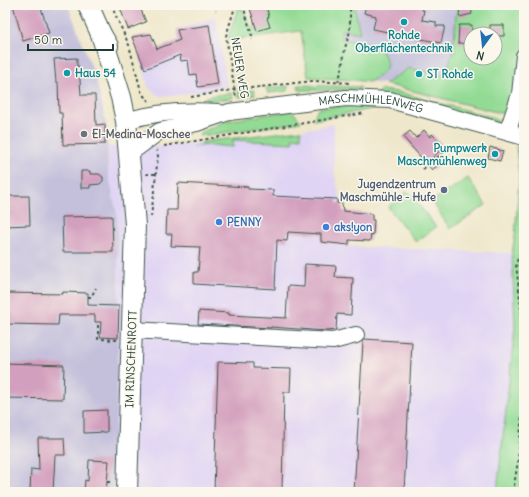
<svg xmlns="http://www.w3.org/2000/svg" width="529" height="497" viewBox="0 0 529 497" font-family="Delius,sans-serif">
  <rect width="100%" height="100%" fill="#fbf7ec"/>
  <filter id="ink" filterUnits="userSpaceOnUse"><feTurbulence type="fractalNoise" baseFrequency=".025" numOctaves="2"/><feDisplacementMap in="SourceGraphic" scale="8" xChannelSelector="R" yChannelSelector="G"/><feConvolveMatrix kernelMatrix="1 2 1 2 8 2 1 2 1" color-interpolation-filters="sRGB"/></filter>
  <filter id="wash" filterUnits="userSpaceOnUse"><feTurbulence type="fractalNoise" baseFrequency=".012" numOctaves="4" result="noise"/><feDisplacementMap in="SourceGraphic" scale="16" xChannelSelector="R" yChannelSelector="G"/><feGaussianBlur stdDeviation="0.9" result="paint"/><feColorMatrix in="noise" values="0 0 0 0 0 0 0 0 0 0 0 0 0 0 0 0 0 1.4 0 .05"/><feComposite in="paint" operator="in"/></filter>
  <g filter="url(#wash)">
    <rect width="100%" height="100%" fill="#efe7cb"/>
    <g fill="#e0d4f4">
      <polygon points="216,17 227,87 172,96 161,96 156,94 148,87 140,56 179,40 177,30"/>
      <polygon points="334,124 334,170 345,221 344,246 512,253 515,327 497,492 114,492 119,306 117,215 108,172 107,147 179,145 301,130"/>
    </g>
    <g fill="#c4c0db">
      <polygon points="5,5 68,5 96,79 107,128 108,172 117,215 119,306 114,492 5,492"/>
      <polygon points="354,5 457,5 453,52 445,76 409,68 385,84 369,82 385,71 375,46 341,40 342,29 360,33"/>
    </g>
    <g fill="#93db95" stroke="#598c64" fill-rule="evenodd">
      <path d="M266 5H354L360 33 342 29 341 39C356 42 382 42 386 60 387 63 387 68 384 71 380 76 374 79 369 82L354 80 308 77 301 31 229 40V34L238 9 242 8 252 28 256 27 257 31 269 27 267 18 270 17Z"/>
      <path d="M457 5H524V123L508 115 385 84 409 68 445 76 453 52ZM471 34H495V58H471Z"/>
      <polygon points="298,85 360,87 360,89 358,90 299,90"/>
      <polygon points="288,86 287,91 268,93 266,88"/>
      <polygon points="254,90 255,95 238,97 238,92"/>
      <polygon points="380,90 398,92 495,118 501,124 376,94"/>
      <polygon points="231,93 233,98 208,101 205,97"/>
      <polygon points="360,105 381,107 314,120 316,112 319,108"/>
      <polygon points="291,111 296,115 301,122 200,136 199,134 225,121"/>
      <polygon points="301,130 301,138 293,137 293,143 233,140 233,147 209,145 192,147 202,145 202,142"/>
      <polygon points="516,146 524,148 524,492 497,492 515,327 512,253 515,236 519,178"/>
      <polygon points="468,178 486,205 450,229 432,201"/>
      <polygon points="408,191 436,227 416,242 388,207"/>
    </g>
    <g id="blocks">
      <g fill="#d39fbe">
        <polygon points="13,5 40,5 49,33 23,41"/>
        <polygon points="119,5 139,5 146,22 128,29"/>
        <polygon points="249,5 266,5 269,17 267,18 270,27 257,31"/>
        <polygon points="366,5 423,5 422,10 424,10 422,20 436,22 436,26 445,26 441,43 373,29 376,16 364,13"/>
        <polygon points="460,5 471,5 472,14 459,17"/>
        <polygon points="209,25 218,84 198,87 196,74 190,75 188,60 181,61 180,55 145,69 132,37 151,34 157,49 180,40 177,30"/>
        <polygon points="459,25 472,25 471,44 458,43"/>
        <polygon points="490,25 504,25 504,36 495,36 495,34 490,34"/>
        <polygon points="77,58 77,66 79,66 81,95 95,95 96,125 105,124 105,144 63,145 62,113 59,113 58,82 56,82 54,59"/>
        <polygon points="424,130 430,137 432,134 444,147 433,157 439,164 432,170 403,137 410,131 416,138"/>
        <polygon points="490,147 503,151 500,161 488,158"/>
        <polygon points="81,171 90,171 90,174 99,174 103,177 103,181 100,184 90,185 90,188 81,188"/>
        <polygon points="178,183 248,187 248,189 273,190 273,196 337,199 337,203 342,203 343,211 372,214 372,220 374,220 373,235 371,234 370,241 349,240 349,245 321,242 321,234 288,232 287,241 277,240 275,289 194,284 194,272 198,272 200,247 171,246 172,234 166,234 167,210 177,210"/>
        <polygon points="5,196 29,196 30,225 5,226"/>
        <polygon points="112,216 113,252 63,252 62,217"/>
        <polygon points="305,264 336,266 335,277 353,278 351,315 337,314 336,330 327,331 271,327 271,328 198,324 199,311 229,313 229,315 286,318 288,286 304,287"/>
        <polygon points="63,292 88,293 88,305 119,306 118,338 100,337 101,322 95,322 95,315 59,315 58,325 5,324 5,293 63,294"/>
        <polygon points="364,339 412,342 404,492 354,492 363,342"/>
        <polygon points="218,362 253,363 253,368 291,369 290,392 284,392 282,492 214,492"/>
        <polygon points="5,363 64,365 63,399 5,398"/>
        <polygon points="107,410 107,432 84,433 84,411"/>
        <polygon points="38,438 64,438 65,455 55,455 53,492 30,492 31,469 39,470"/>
        <polygon points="89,460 109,461 106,492 84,492 85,480 88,481"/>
      </g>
    </g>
  </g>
  <g filter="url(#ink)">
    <use href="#blocks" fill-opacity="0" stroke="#3e564b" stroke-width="1"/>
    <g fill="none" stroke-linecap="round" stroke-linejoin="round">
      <defs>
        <g id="minor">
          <path d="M126 121C155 112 187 110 218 112"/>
          <polyline points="509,133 510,124 520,94 524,56"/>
          <path id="s1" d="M130 153 160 131 197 123 229 112 346 98 390 100 524 137"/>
          <polyline points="132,330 333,341 356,335"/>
        </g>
        <g id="major">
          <polyline points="88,5 101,34 108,46"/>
          <polyline points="101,34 121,97 126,121 135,225 127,492"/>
        </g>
      </defs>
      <use href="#minor" stroke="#3e564b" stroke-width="18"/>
      <use href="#major" stroke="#3e564b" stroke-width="22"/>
      <g stroke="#3e564b" stroke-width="2" stroke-dasharray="3 3" stroke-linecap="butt">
        <polyline points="111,5 129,45 141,91 144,96 149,101"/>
        <polyline points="214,5 216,11"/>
        <polyline points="234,5 235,7 226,36 236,98"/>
        <polyline points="243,5 252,36 252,40"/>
        <polyline points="235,7 241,5"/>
        <polyline points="338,82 342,69 345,48 350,31 350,5"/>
        <polyline points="191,97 233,90 313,81 350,83"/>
        <polyline points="164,146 365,113"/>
        <polyline points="520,150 524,180"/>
        <polyline points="423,169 444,152"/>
        <polyline points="146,174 155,174"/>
        <polyline points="151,217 158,156 157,150"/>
        <polyline points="524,242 516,264 524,335"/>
        <polyline points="88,297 91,297 96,288"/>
        <polyline points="98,325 98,339 117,340"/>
        <polyline points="107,482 113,482"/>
        <polyline points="513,492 518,461 524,390"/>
      </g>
      <use href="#minor" stroke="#fff" stroke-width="16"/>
      <use href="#major" stroke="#fff" stroke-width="20"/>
    </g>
  </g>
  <g fill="#0f9aa8" stroke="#fbf7ec" stroke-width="1.5">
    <circle cx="404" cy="22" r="4"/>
    <circle cx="67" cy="73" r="4"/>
    <circle cx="419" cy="74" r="4"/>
    <circle cx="495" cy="154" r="4"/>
  </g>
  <circle fill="#6b7280" stroke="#fbf7ec" stroke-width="1.5" cx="84" cy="134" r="4"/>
  <circle fill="#5c6f8a" stroke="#fbf7ec" stroke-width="1.5" cx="444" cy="190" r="4"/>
  <g fill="#3f7fe0" stroke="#fbf7ec" stroke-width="1.5">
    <circle cx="219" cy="222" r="4"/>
    <circle cx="326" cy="227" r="4"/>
  </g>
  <g text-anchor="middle" stroke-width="3" stroke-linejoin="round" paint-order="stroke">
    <g font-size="11" font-weight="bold" fill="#0d838f" stroke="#fbf7ec" text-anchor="start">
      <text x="404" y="39" text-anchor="middle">Rohde<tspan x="404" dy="13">Oberflächentechnik</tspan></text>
      <text x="75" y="77">Haus 54</text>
      <text x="427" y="78">ST Rohde</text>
      <text x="487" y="152" text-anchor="end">Pumpwerk<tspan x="487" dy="13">Maschmühlenweg</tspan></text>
    </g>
    <g font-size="11" fill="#1f3d34" stroke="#fbf7ec">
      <text transform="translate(240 68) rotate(81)" y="4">NEUER WEG</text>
      <text dy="4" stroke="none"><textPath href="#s1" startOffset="252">MASCHMÜHLENWEG</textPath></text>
      <text transform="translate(131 359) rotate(-88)" y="4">IM RINSCHENROTT</text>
    </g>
    <g font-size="11" font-weight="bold" fill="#5b616d" stroke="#fbf7ec" text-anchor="start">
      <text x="92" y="138">El-Medina-Moschee</text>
    </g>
    <g font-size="11" font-weight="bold" fill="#4e5e75" stroke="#fbf7ec" text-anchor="end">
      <text x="436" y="188">Jugendzentrum<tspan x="436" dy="13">Maschmühle - Hufe</tspan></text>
    </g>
    <g font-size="11" font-weight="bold" fill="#366cbe" stroke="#fbf7ec" text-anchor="start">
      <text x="227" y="226">PENNY</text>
      <text x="334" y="231">aks!yon</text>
    </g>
  </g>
  <rect width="529" height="497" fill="none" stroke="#fbf7ec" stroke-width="20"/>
  <g transform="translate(483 46) rotate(195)"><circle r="19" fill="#fbf7ec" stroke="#a3ada2"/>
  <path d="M0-3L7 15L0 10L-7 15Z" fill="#1f6fb2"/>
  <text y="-6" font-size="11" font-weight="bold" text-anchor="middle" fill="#1f3d34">N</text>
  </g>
  <path d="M28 44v6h85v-6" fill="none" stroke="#1f3d34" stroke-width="2"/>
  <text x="34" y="44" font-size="12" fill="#1f3d34" stroke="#fbf7ec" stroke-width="3" paint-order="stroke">50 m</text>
</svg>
